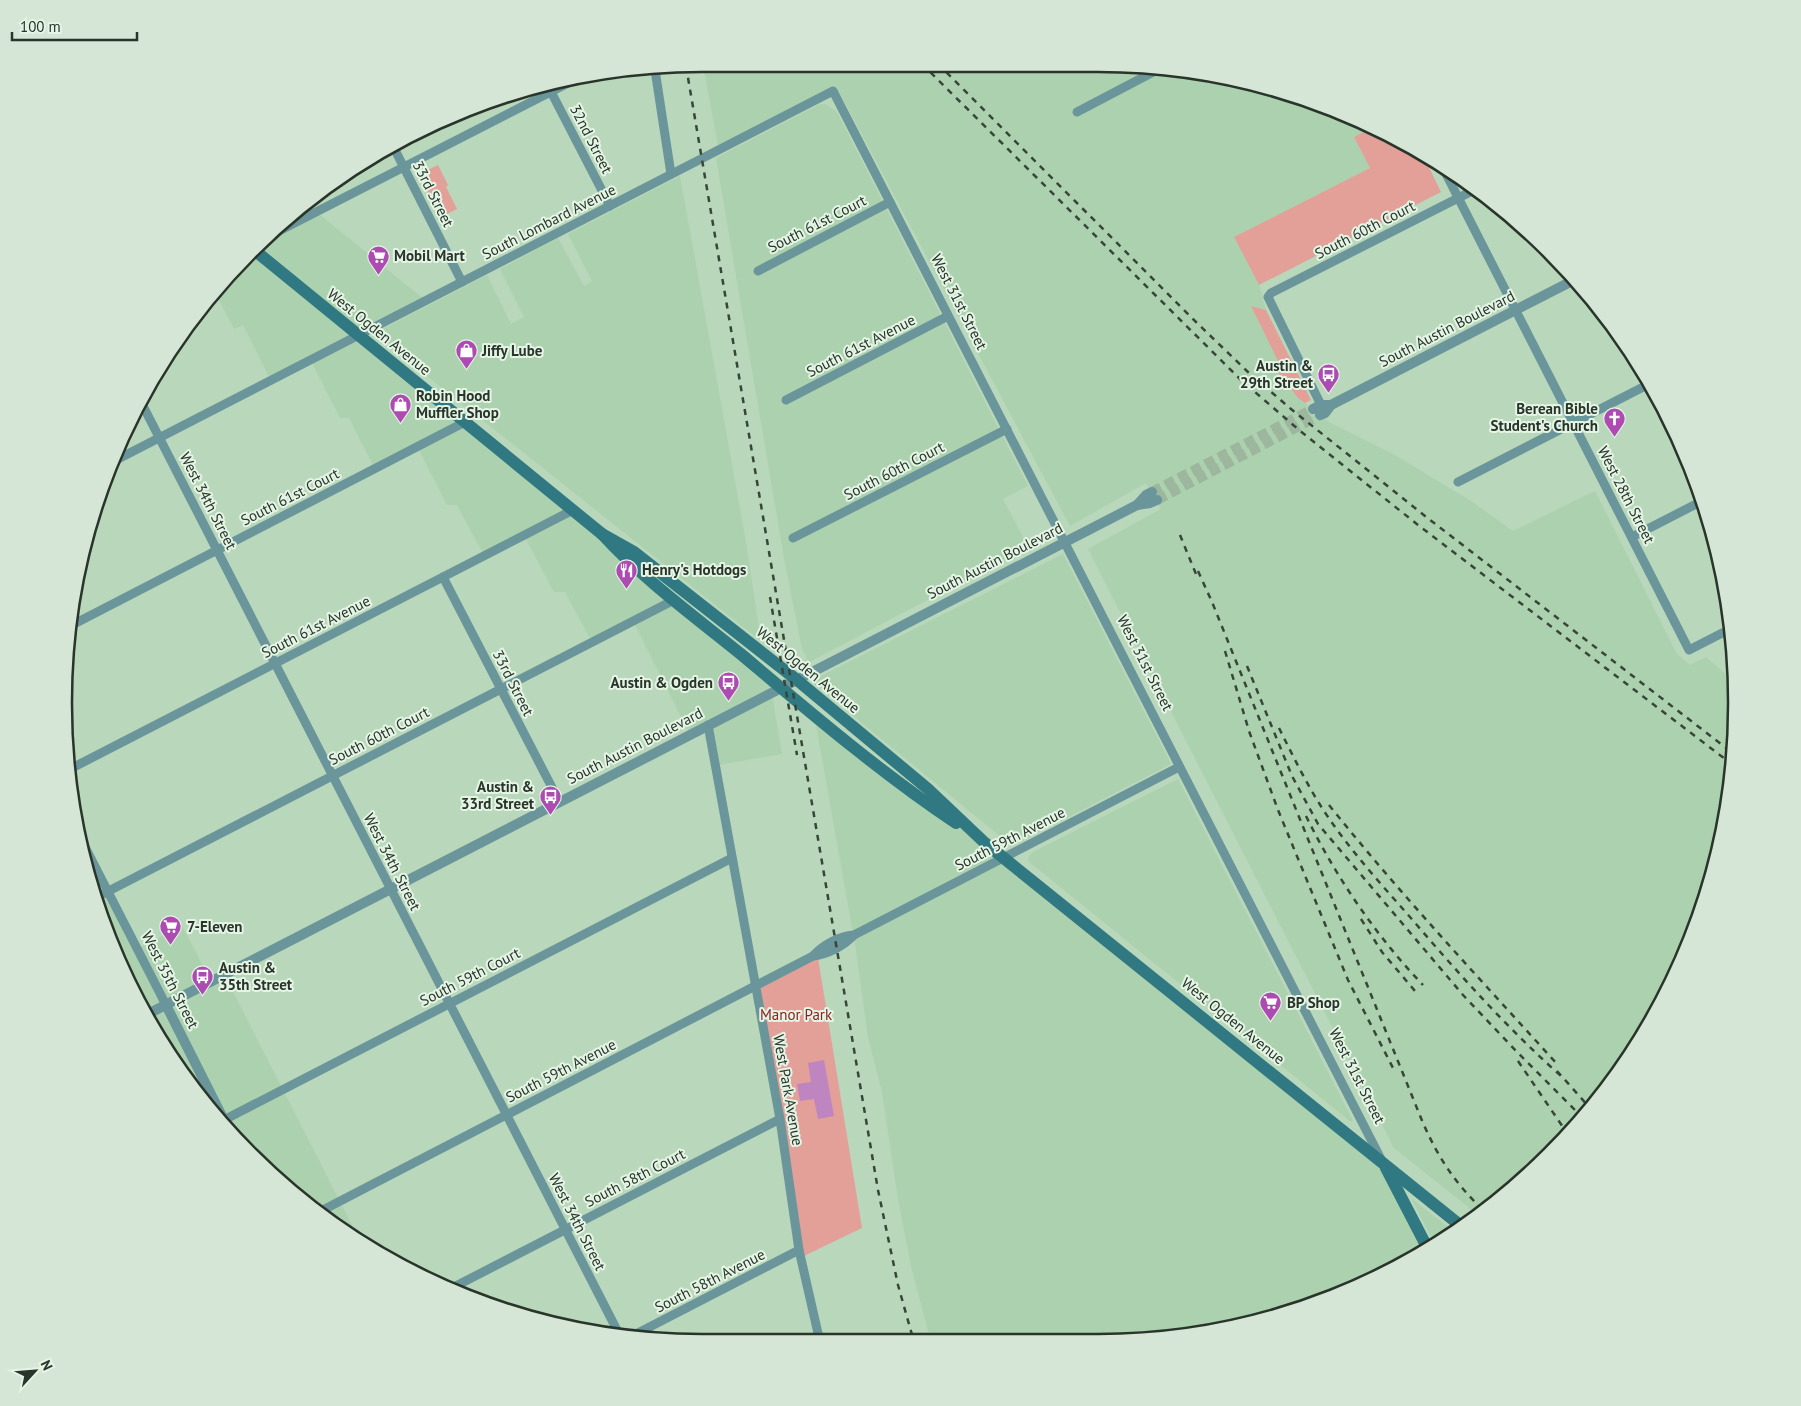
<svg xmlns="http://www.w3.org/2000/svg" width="1801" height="1406" viewBox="0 0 1801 1406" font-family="'PT Sans',sans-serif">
  <rect width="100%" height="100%" fill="#b9d7ba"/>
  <g fill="#acd1ae">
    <polygon points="703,64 1140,65 1303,98 1371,128 1354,137 1370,168 1234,237 1259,285 1266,310 1252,307 1279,363 1273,366 1298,398 1329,422 1395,455 1471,501 1513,531 1595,491 1677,654 1690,665 1706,657 1734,681 1736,745 1716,868 1671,985 1605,1092 1520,1183 1477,1214 1394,1148 1088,549 1161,509 1146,483 1070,526 843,99 832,89 718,146"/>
    <polygon points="820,104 826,104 837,112 1028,486 1003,499 1028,547 798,668 793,668 792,659 798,664 807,659 802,649 784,558 716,158"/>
    <polygon points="680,176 746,542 760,635 774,644 776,653 379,338 379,331 487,275 511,324 524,317 500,269 558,238 584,286 592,281 568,234"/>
    <polygon points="309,206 425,300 270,379 243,325 234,329 217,296 251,251"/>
    <polygon points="357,338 777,687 689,733 634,623 593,644 565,592 554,592 525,537 485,557 457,505 447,505 418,448 376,471 349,418 340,418 311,361"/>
    <polygon points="1063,554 1171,764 1012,846 811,681"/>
    <polygon points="772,695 782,754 718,765 711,726"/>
    <polygon points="815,719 1002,856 853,933"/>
    <polygon points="1178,779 1353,1121 1351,1122 1028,861 1029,856 1035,851"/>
    <polygon points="1004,860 1383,1164 1427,1250 1418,1256 1303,1308 1140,1341 931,1342 911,1266 898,1199 882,1092 868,1037 854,937"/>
    <polygon points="111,894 139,948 182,926 210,979 226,978 360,1241 348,1234 223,1125 150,1023 99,900"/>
    <polygon points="1411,1198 1422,1207 1453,1231 1435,1244"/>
  </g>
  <g fill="#e2a099">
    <polygon points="1371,128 1421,151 1441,192 1259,285 1234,237 1370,168 1354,137"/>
    <polygon points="438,165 448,185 446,187 457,209 441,217 419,174"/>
    <polygon points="1251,306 1266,310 1311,400 1305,403 1298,398 1273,366 1279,363"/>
    <polygon points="818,958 862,1228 804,1256 760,988"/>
  </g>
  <polygon fill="#bf85c0" points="824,1060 834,1116 818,1119 814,1099 800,1101 797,1084 811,1082 808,1063"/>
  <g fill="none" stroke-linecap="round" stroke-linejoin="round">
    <g stroke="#9cb79d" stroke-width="10" stroke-dasharray="10 5" stroke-linecap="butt">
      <polyline points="1152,492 1313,409"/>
      <polyline points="1157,500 1320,415"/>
    </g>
    <g stroke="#6a969b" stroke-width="9">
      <polyline points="655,70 671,174"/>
      <polyline points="547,84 610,206"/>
      <polyline points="1077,112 1159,69"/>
      <polyline points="393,146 462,282"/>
      <polyline points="1442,166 1689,650 1732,628"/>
      <polyline points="273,234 572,81"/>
      <polyline points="758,271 890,202"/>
      <polyline points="786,400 948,316"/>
      <polyline points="141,402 619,1334"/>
      <polyline points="1321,405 1268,297 1271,293 1476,189"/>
      <polyline points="118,459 833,91 1382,1161"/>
      <polyline points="1458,482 1651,383"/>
      <polyline points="1632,537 1704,500"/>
      <polyline points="793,538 1007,429"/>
      <polyline points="443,577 559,801"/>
      <polyline points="74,624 465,422"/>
      <polyline points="708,725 780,1119 799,1250 820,1342"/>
      <polyline points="72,768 573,510"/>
      <polyline points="82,841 166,1005"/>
      <polyline points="97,897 674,600"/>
      <path d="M813 956C823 945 839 936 854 935"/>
      <polyline points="220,1122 732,858"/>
      <path d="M321 1211 813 956C828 954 844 946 854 935L1179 767"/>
      <polyline points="450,1289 780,1119"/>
      <polyline points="634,1335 799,1250"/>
    </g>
    <g stroke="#6a969b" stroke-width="10">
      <polyline points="1313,409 1321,405 1331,405"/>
      <polyline points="1320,415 1325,413 1331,405 1576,279"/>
      <polyline points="1137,505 1146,495 1152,492"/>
      <polyline points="166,1005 230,1132"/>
      <polyline points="146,1015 1137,505 1150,503 1157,500"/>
    </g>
    <g stroke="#317982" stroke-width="12">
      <path d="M253 249 602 534C643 579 694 616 742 655 811 713 881 773 956 823"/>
      <polyline points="602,534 634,552 797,680 928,789 985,843 1461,1226"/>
      <polyline points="1386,1168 1428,1249"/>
    </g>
    <g stroke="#384639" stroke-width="2.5" stroke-dasharray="6 6" stroke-linecap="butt">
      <polyline points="922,64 1241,380 1299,430 1418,525 1733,765"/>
      <polyline points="938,64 1195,321 1248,372 1291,409 1425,516 1734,754"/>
      <polyline points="686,66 878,1190 898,1285 914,1342"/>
      <polyline points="1180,535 1198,579"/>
      <path d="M1198 571 1212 602 1423 1123C1439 1159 1455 1183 1483 1210"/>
      <polyline points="770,597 797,755"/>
      <polyline points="1225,651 1249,731 1278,810 1348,980 1393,1068"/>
      <polyline points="1247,666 1292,776 1318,824 1463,995 1517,1052 1582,1117"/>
      <path d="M1279 728C1293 756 1307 785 1324 811 1349 849 1380 883 1410 917 1458 973 1506 1027 1561 1076"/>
      <path d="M1329 805C1401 895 1480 979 1557 1064"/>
      <path d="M1306 816C1336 877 1376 936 1423 985"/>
      <polyline points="1361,919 1382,952 1415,991"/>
      <polyline points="1518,1061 1567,1133"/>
      <polyline points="1557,1071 1590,1108"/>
    </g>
  </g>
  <defs>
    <symbol id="supermarket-pin" viewBox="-11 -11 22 30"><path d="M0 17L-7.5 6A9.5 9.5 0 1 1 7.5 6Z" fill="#ae4bb2" stroke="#e4f4e5"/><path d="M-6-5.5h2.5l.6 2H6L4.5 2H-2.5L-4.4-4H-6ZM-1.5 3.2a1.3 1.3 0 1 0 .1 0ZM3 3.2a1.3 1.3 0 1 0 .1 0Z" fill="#fff"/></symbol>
    <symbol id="shop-pin" viewBox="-11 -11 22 30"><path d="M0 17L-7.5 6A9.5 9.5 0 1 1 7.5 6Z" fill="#ae4bb2" stroke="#e4f4e5"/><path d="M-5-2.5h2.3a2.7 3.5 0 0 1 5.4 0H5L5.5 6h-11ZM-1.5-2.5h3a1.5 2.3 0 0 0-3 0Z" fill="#fff"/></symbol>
    <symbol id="bus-pin" viewBox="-11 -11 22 30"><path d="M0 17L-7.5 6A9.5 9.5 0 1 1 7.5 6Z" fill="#ae4bb2" stroke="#e4f4e5"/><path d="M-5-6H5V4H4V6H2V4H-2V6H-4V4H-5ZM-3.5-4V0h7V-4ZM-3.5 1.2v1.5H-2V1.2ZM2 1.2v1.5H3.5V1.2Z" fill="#fff"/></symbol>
    <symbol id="church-pin" viewBox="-11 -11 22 30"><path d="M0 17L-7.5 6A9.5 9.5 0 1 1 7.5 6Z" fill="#ae4bb2" stroke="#e4f4e5"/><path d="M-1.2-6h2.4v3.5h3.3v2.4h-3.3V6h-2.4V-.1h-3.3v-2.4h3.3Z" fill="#fff"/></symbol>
    <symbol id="restaurant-pin" viewBox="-11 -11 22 30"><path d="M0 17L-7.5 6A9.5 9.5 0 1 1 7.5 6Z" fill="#ae4bb2" stroke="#e4f4e5"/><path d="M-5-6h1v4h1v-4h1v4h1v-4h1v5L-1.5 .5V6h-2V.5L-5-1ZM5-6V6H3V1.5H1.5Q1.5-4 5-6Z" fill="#fff"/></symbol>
  </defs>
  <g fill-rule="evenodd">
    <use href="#supermarket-pin" x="366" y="244" width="25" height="34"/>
    <use href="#shop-pin" x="454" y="338" width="25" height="34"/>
    <use href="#bus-pin" x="1316" y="362" width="25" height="34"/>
    <use href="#shop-pin" x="388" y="392" width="25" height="34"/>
    <use href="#church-pin" x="1602" y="406" width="25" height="34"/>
    <use href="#restaurant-pin" x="614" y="558" width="25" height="34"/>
    <use href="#bus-pin" x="716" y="670" width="25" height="34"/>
    <use href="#bus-pin" x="538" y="784" width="25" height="34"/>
    <use href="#supermarket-pin" x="158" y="914" width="25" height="34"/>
    <use href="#bus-pin" x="190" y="964" width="25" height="34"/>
    <use href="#supermarket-pin" x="1258" y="990" width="25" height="34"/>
  </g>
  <g text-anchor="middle" stroke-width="4" stroke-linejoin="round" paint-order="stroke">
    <g font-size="15" fill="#29352a" stroke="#e4f4e5">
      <text transform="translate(591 139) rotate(63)" y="5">32nd Street</text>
      <text transform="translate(433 194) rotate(63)" y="5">33rd Street</text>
      <text transform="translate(549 222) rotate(-27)" y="5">South Lombard Avenue</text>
      <text transform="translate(817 224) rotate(-27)" y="5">South 61st Court</text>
      <text transform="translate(1365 230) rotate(-27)" y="5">South 60th Court</text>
      <text transform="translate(959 302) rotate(63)" y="5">West 31st Street</text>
      <text transform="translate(1447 329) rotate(-27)" y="5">South Austin Boulevard</text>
      <text transform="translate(379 332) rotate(39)" y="5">West Ogden Avenue</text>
      <text transform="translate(861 346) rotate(-27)" y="5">South 61st Avenue</text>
      <text transform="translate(894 471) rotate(-27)" y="5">South 60th Court</text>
      <text transform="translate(1626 495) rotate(63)" y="5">West 28th Street</text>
      <text transform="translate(290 497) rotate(-27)" y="5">South 61st Court</text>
      <text transform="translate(208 501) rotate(63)" y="5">West 34th Street</text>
      <text transform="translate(995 561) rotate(-27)" y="5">South Austin Boulevard</text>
      <text transform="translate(316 627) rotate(-27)" y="5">South 61st Avenue</text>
      <text transform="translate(1145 663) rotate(63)" y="5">West 31st Street</text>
      <text transform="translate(808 670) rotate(39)" y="5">West Ogden Avenue</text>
      <text transform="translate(513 683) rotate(63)" y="5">33rd Street</text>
      <text transform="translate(379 736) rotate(-27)" y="5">South 60th Court</text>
      <text transform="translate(635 746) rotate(-27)" y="5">South Austin Boulevard</text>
      <text transform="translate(1010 839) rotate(-27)" y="5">South 59th Avenue</text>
      <text transform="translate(392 862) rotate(63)" y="5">West 34th Street</text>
      <text transform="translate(470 977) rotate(-27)" y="5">South 59th Court</text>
      <text transform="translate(170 980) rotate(63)" y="5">West 35th Street</text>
      <text transform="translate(1233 1021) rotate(39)" y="5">West Ogden Avenue</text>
      <text transform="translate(561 1071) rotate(-27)" y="5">South 59th Avenue</text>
      <text transform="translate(1357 1076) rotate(63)" y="5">West 31st Street</text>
      <text transform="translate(788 1090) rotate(80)" y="5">West Park Avenue</text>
      <text transform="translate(635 1178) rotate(-27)" y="5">South 58th Court</text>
      <text transform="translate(577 1222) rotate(63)" y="5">West 34th Street</text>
      <text transform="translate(710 1281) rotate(-27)" y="5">South 58th Avenue</text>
    </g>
    <g font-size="15" font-weight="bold" fill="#29352a" stroke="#e4f4e5" text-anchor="start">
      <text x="394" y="261">Mobil Mart</text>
      <text x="482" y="356">Jiffy Lube</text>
      <text x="1313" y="371" text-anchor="end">Austin &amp;<tspan x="1313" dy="17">29th Street</tspan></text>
      <text x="416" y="401">Robin Hood<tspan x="416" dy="17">Muffler Shop</tspan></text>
      <text x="1598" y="414" text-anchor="end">Berean Bible<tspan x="1598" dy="17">Student's Church</tspan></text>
      <text x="642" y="575">Henry's Hotdogs</text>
      <text x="713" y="688" text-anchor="end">Austin &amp; Ogden</text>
      <text x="534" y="792" text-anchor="end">Austin &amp;<tspan x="534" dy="17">33rd Street</tspan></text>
      <text x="187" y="932">7-Eleven</text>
      <text x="219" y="973">Austin &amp;<tspan x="219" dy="17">35th Street</tspan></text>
      <text x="1287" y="1008">BP Shop</text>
    </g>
    <g font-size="15" fill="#882321" stroke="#e4f4e5">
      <text x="796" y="1020">Manor Park</text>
    </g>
  </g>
  <path d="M0 0H1801V1406H0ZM702 72H1098A630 630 0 0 1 1728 702V704A630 630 0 0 1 1098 1334H702A630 630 0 0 1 72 704V702A630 630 0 0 1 702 72Z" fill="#d5e5d6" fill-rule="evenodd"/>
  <path fill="none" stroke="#29352a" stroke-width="2.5" d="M702 72H1098A630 630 0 0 1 1728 702V704A630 630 0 0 1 1098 1334H702A630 630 0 0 1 72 704V702A630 630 0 0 1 702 72Z"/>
  <g transform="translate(35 1371) rotate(64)" stroke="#e4f4e5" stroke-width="4" paint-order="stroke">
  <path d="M0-4L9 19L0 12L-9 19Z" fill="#29352a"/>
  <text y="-8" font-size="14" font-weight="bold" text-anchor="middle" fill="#29352a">N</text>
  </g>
  <path d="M12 32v8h125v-8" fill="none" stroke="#29352a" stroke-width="2.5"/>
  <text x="20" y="32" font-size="15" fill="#29352a" stroke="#e4f4e5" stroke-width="4" paint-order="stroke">100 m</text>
</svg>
